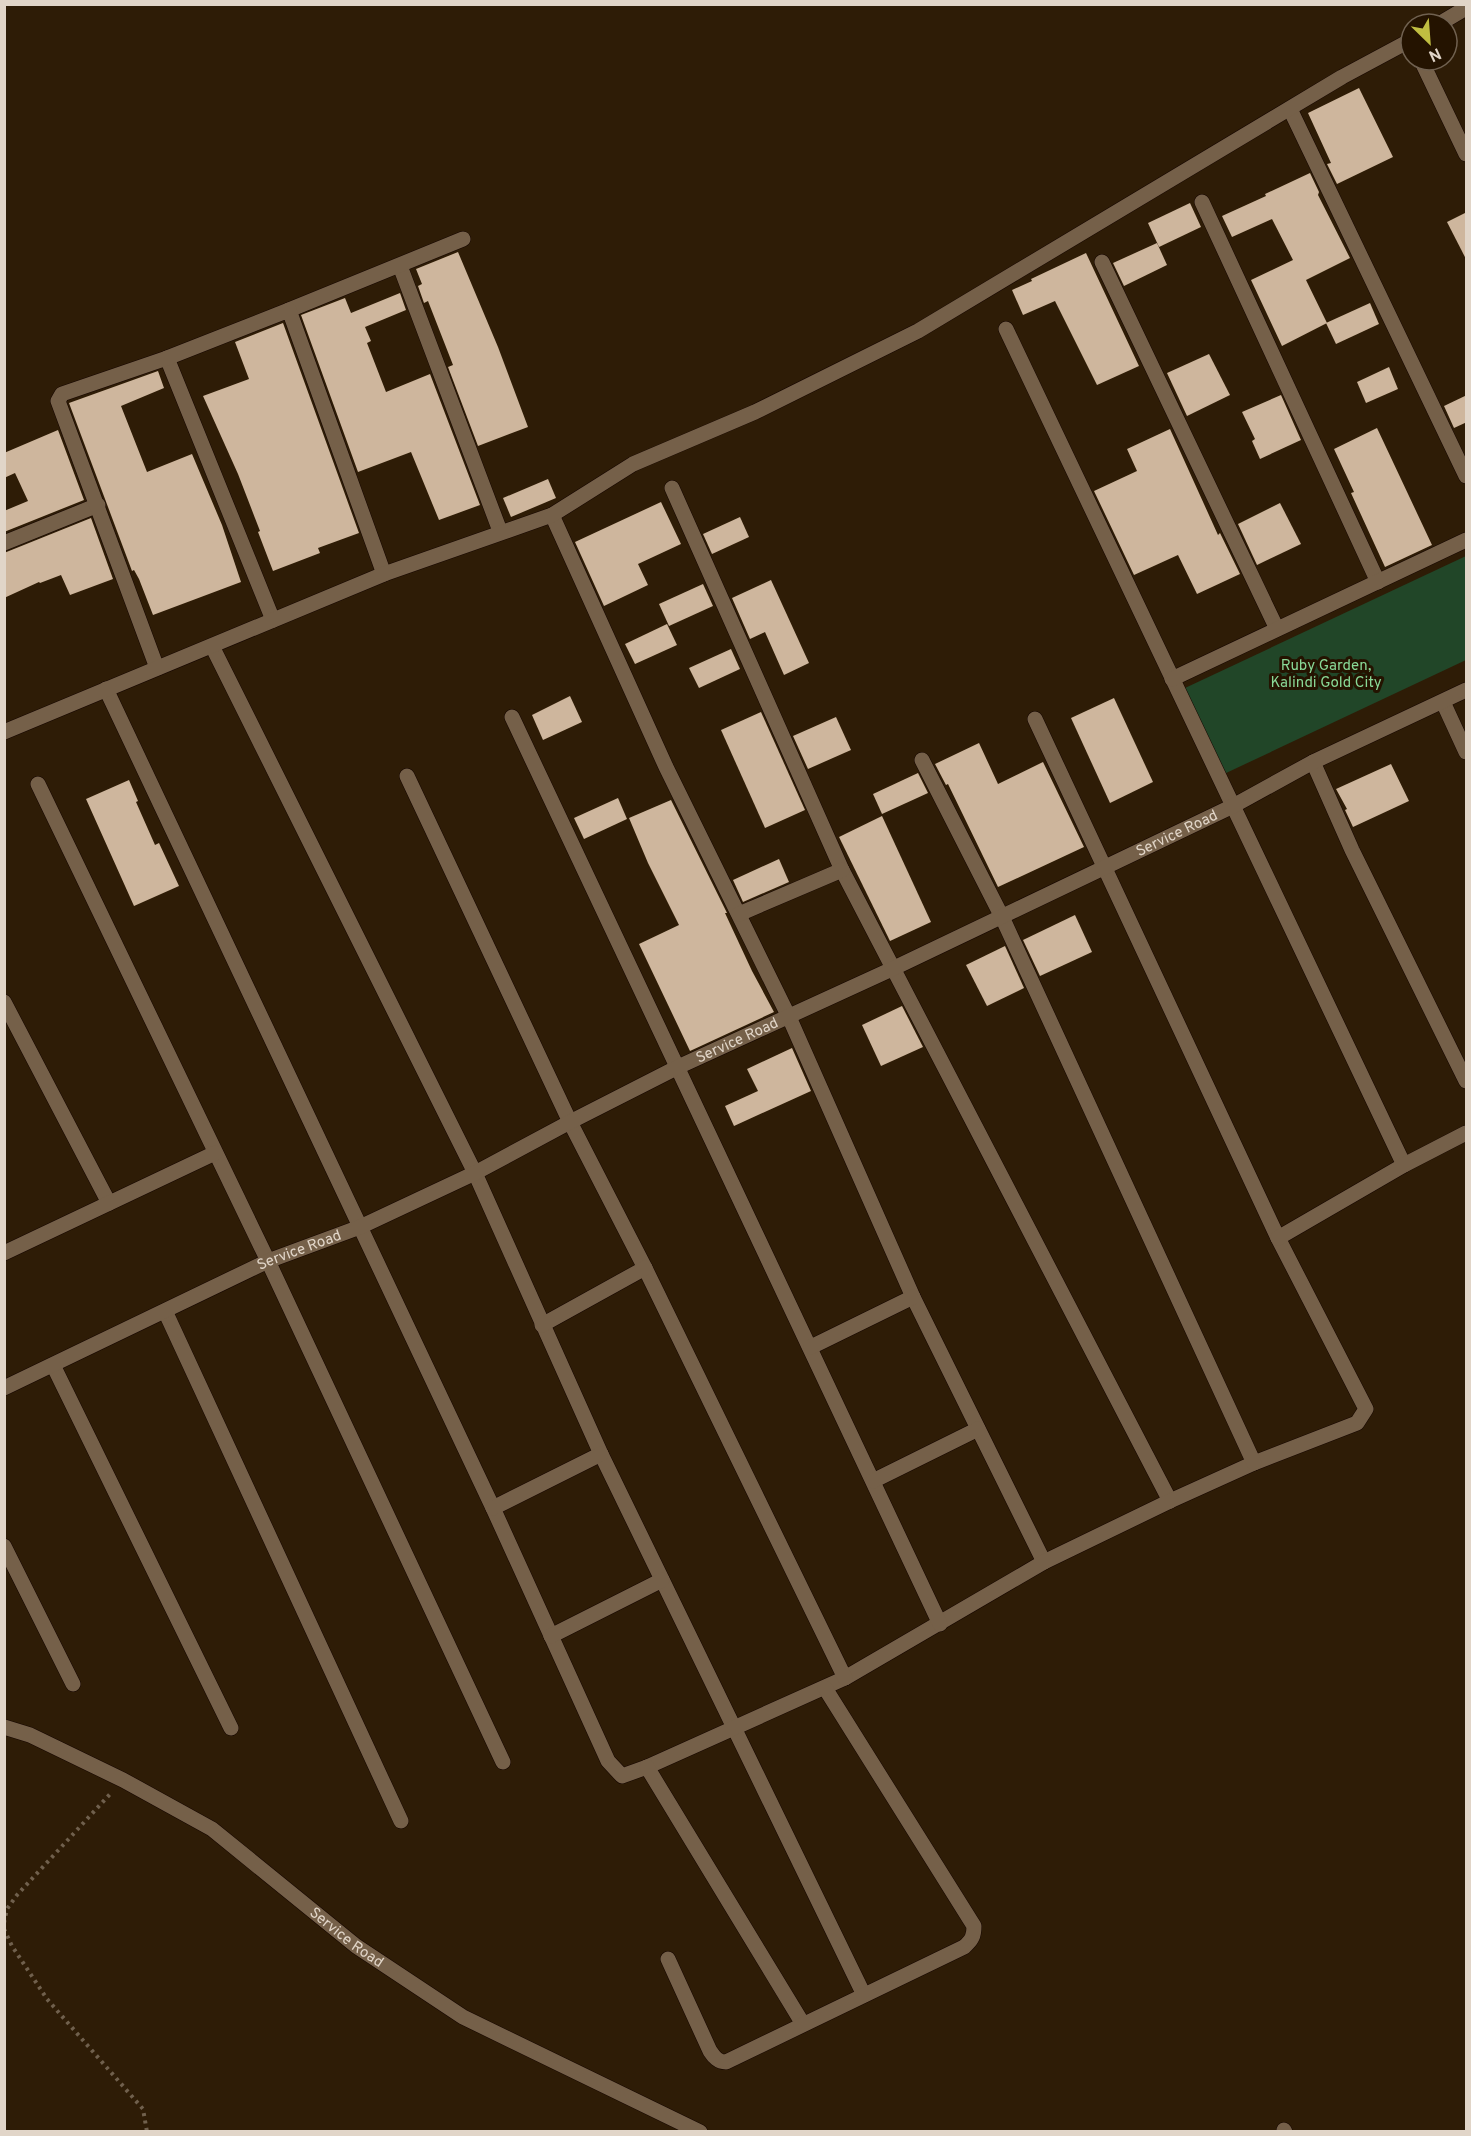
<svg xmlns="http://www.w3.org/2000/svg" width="1471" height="2136" viewBox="0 0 1471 2136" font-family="Overpass,sans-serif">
  <rect width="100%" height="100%" fill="#2e1c06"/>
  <polygon fill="#214628" points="1466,556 1466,660 1224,774 1185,688"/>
  <g fill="#ceb69d">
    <polygon points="1359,88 1393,157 1337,184 1327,164 1331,163 1308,113"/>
    <polygon points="1310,173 1319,192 1318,195 1350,258 1306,280 1327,323 1282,346 1251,280 1293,260 1272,219 1232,237 1222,216 1266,196 1265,194"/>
    <polygon points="1190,203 1201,227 1159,247 1148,223"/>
    <polygon points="1467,212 1467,261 1447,222"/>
    <polygon points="1157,243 1167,265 1124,286 1113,263"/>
    <polygon points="458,252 498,347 528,427 478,446 448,367 453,365 428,301 424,303 418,286 422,284 416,269"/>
    <polygon points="1086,253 1139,366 1097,385 1055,301 1023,315 1012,290 1032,281 1031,279"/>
    <polygon points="400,293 406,310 365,327 371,341 367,343 386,392 430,374 480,505 439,520 411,452 358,472 301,315 345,298 351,313"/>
    <polygon points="1370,303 1379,324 1336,344 1326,323"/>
    <polygon points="283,323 359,533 318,548 320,553 273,571 258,532 260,531 238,474 203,396 249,379 235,342"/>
    <polygon points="1209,354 1230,395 1187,416 1167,373"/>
    <polygon points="1389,367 1398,389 1366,403 1357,382"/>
    <polygon points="158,371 164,388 121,406 147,472 192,454 222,525 241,582 153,615 139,579 134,570 132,571 69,403"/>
    <polygon points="1281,395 1301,440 1260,459 1252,441 1255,439 1242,412"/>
    <polygon points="1467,395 1467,422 1454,428 1444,406"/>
    <polygon points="1377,428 1432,545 1385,567 1351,493 1354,492 1334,449"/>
    <polygon points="1170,429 1218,535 1220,533 1240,574 1197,594 1178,555 1134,575 1094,491 1137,471 1127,449"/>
    <polygon points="58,430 84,500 4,532 4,511 28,501 15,473 4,478 4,453"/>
    <polygon points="548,479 556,498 511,517 503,498"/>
    <polygon points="661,502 681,544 638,564 648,585 604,606 575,542"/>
    <polygon points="1280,503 1301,544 1257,565 1238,524"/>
    <polygon points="740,517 749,537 712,554 703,534"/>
    <polygon points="91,518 113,579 70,595 61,575 40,583 39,582 4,598 4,553"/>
    <polygon points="771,580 809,663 784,675 765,632 750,639 732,598"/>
    <polygon points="703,584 713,606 669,626 659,604"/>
    <polygon points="667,624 677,645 635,664 625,644"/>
    <polygon points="731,649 740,669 699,688 689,668"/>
    <polygon points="570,696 582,722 543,740 532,715"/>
    <polygon points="1114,698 1153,782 1110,803 1071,718"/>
    <polygon points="761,712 805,810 765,828 721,730"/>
    <polygon points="836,717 851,750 808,769 793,736"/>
    <polygon points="979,743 998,784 1043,762 1084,847 998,887 948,784 946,785 935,764"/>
    <polygon points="1391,764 1409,801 1353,827 1345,810 1347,809 1336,789"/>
    <polygon points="918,773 928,793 882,814 873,794"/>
    <polygon points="129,780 138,801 136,802 155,845 159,843 179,886 134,906 86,799"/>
    <polygon points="618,798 627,819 584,839 574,818"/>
    <polygon points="671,800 727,913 725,913 752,971 774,1012 690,1051 639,944 679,925 648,863 629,818"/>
    <polygon points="882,816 931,922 890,941 839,837"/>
    <polygon points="779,859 789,882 743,902 733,880"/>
    <polygon points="1075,915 1092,952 1040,976 1023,940"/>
    <polygon points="1005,946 1024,988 987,1006 966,965"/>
    <polygon points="902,1006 923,1047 881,1066 862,1025"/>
    <polygon points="792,1048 811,1091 734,1126 725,1106 758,1091 747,1069"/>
  </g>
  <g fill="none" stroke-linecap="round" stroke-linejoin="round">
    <defs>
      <g id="minor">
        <polyline points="1439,24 1466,8"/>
        <polyline points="1421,60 1466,154"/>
        <polyline points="1290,109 1466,476"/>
        <polyline points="1202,202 1378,582"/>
        <polyline points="1102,262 1277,629"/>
        <polyline points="400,266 500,531"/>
        <polyline points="289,310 463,239"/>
        <polyline points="1006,329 1404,1165"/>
        <polyline points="167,358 273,620"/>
        <polyline points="672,488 842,870 1170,1501"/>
        <polyline points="552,515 666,767 789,1017 913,1297 1044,1562"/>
        <polyline points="4,543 98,505"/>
        <polyline points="212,646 475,1173 601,1454 864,1995"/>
        <polyline points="157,668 58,401 62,394 167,358 289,310 384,574"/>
        <polyline points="1172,679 1466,540"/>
        <polyline points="106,689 493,1508 608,1761 622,1776 647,1767 845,1678 1044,1562 1170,1501 1254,1463 1357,1423 1366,1409 1278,1238 1035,719"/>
        <polyline points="1443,702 1466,752"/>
        <polyline points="512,717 940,1624"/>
        <polyline points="4,732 384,574 552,515 633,464 755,412 918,331 1342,77 1411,40"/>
        <polyline points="922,760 1002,917 1254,1463"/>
        <polyline points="1313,762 1352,850 1466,1081"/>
        <polyline points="407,776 570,1122 645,1268 845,1678"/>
        <polyline points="38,784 268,1261 503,1762"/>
        <polyline points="739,914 842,870"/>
        <polyline points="4,1002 109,1203"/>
        <polyline points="1278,1238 1404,1165 1466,1133"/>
        <polyline points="4,1253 215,1153"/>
        <polyline points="165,1311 401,1821"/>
        <polyline points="542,1325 645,1268"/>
        <polyline points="811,1347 913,1297"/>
        <polyline points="53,1365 231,1728"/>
        <path id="s1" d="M4 1388 268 1261 360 1227 475 1173 570 1122 678 1067 892 969 1233 806 1313 762 1466 690"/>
        <polyline points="873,1481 978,1429"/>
        <polyline points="493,1508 601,1454"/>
        <polyline points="4,1546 73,1684"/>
        <polyline points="551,1636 662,1580"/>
        <polyline points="647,1767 803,2024"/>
        <path d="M668 1959 710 2051C714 2057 718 2062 726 2062L964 1947C972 1940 974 1936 974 1926L825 1688"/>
        <polyline points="1284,2130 1285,2132"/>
      </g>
      <g id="tertiary">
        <path id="s2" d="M4 1727 30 1735 123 1780 212 1829 356 1946 463 2017 700 2132"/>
      </g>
    </defs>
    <use href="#minor" stroke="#160600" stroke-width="16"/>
    <use href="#tertiary" stroke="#160600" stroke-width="16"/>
    <g stroke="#70604d" stroke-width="4" stroke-dasharray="3 4.5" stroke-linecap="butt">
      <polyline points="4,1923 7,1909 17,1895 112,1792"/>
      <polyline points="4,1929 12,1946 47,1999 143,2109 147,2132"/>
    </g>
    <use href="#minor" stroke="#756049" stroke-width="15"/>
    <use href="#tertiary" stroke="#756049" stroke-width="15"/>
  </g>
  <g text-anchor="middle" stroke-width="6" stroke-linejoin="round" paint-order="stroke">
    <g font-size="15" fill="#89d896" stroke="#241300">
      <text x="1326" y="670">Ruby Garden,<tspan x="1326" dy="17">Kalindi Gold City</tspan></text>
    </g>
    <g font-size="15" fill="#e1d5c8" stroke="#241300">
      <text dy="5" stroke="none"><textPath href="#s1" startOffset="1298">Service Road</textPath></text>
      <text dy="5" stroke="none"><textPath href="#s1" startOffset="812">Service Road</textPath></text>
      <text dy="5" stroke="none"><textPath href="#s1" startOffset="326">Service Road</textPath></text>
      <text dy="5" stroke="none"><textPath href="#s2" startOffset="405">Service Road</textPath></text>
    </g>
  </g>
  <rect width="1471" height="2136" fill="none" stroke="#e1d5c8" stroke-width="12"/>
  <g transform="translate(1429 42) rotate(155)"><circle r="28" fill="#241300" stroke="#706150" stroke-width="1.5"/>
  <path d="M0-4.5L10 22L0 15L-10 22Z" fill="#c0be41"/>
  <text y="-9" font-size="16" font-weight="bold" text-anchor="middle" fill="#e1d5c8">N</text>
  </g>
</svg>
